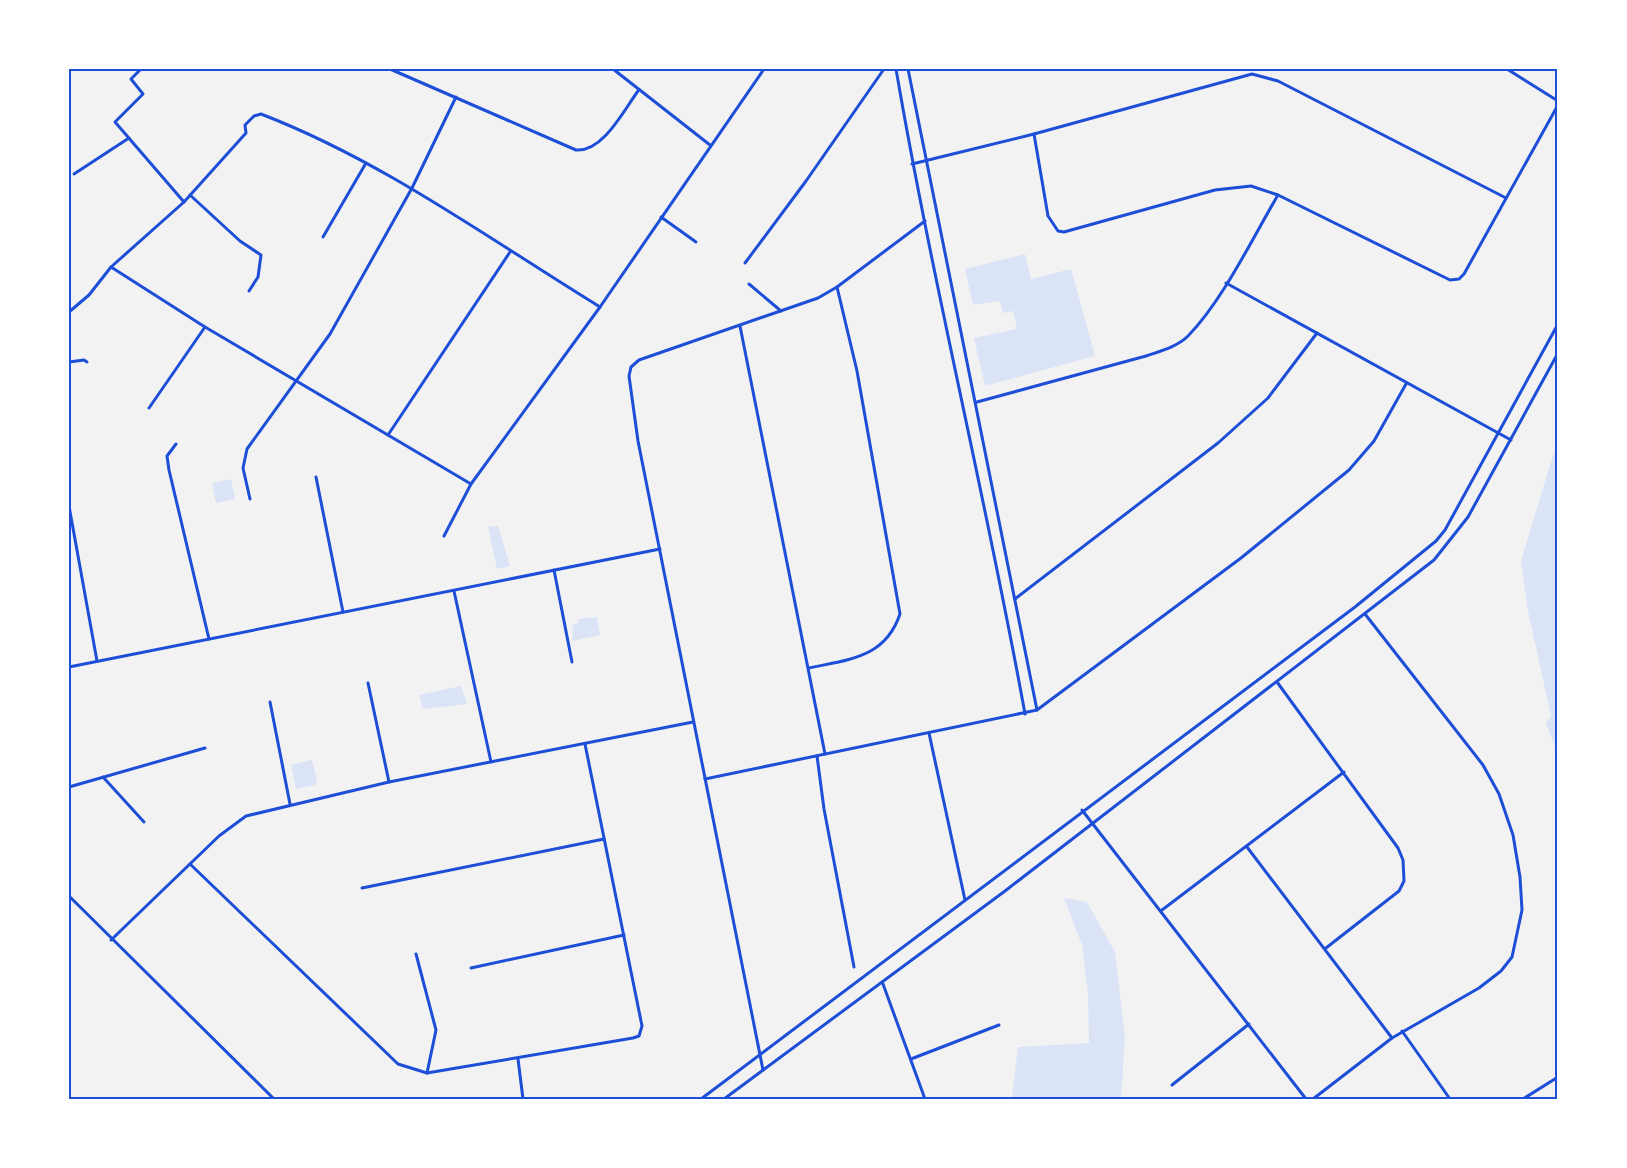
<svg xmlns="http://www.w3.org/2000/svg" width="1627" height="1168" viewBox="0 0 1627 1168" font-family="Commissioner,sans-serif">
  <rect width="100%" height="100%" fill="#f2f2f2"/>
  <g fill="#dbe4f7">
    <polygon points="1025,254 1031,279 1071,269 1095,356 985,386 974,338 1017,329 1013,311 1003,313 1000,301 973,305 965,269"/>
    <polygon points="1558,448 1558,755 1546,723 1551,716 1528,611 1521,561 1553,455"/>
    <polygon points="231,479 235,499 216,503 212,483"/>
    <polygon points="498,526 510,566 497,569 488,527"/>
    <polygon points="597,617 600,635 572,641 573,625 578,623 578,619"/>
    <polygon points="461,686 467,704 423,709 419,695"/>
    <polygon points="312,760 317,780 315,785 296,789 291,765"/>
    <polygon points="1064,898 1087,902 1115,952 1125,1037 1121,1099 1013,1099 1012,1097 1018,1047 1089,1043 1088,994 1082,945"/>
  </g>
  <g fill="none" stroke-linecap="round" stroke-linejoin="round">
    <g stroke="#1d4ed8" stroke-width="3">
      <polyline points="141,69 131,79 143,94 115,122 184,202"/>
      <path d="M390 69 576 150C603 152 624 110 638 91"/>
      <polyline points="613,69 710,145"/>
      <path d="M896 69C933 285 986 498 1025 714"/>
      <polyline points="908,69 1037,710"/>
      <polyline points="1507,69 1558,101"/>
      <polyline points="1034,134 1048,216 1058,231 1064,232 1215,190 1251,186 1278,195 1450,280 1459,279 1464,274 1558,105"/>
      <polyline points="912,164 1034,134 1252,74 1278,81 1506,198"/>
      <polyline points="74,174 129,138"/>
      <polyline points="190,195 240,241 261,255 258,277 249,291"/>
      <polyline points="661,217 696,242"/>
      <polyline points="323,237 366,163"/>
      <polyline points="745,263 806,181 884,69"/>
      <polyline points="111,267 205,327 471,484"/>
      <polyline points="1226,283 1511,440"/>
      <polyline points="749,284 781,311"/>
      <path d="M69 312 89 295 111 267 184 202 246 133 245 125 254 116 261 114C383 161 489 239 600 307"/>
      <polyline points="740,326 825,754"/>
      <polyline points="69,362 84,360 87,362"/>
      <path d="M977 402 1146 356C1160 351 1177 347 1188 336 1223 300 1252 239 1278 195"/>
      <polyline points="149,408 205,327"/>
      <polyline points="388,435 510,252"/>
      <polyline points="176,444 167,456 169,470 209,639"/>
      <polyline points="316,477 343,612"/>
      <polyline points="250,499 243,468 247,449 330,334 412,188 456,97"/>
      <polyline points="69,506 97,661"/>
      <polyline points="444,536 471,484 600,307 764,69"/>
      <polyline points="554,570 572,662"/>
      <polyline points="454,591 491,762"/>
      <polyline points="1015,599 1218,443 1268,398 1317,333"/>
      <polyline points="69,667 660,549"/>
      <path d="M809 668C850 659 885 658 900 614L857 371 837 287"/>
      <polyline points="1277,682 1398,848 1403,860 1404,881 1399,891 1326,948"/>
      <polyline points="368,683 389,782"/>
      <polyline points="270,702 290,804"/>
      <polyline points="929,733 965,900"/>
      <polyline points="817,756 824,809 854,967"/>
      <polyline points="103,777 144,822"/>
      <polyline points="705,779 1037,710 1241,558 1349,470 1374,441 1406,384"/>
      <polyline points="69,787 205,748"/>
      <polyline points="1082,810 1306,1099"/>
      <polyline points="1247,847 1392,1038"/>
      <polyline points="190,864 398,1064 427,1073 633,1038 639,1036 642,1026 585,744"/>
      <polyline points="362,888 604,839"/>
      <polyline points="69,896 274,1099"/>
      <polyline points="1162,910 1344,772"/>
      <polyline points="111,940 219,836 246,816 389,782 693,722"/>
      <polyline points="416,954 436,1030 427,1073"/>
      <polyline points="471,968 624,935"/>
      <polyline points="883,984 925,1099"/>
      <polyline points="1402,1031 1450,1099"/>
      <polyline points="518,1059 523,1099"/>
      <polyline points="911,1059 999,1025"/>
      <polyline points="763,1070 638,441 629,376 631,367 639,360 818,298 837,287 925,221"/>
      <polyline points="1172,1085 1249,1024"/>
      <polyline points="701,1099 1355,607 1436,541 1445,530 1558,324"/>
      <polyline points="724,1099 1005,891 1434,560 1468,517 1558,353"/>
      <polyline points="1313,1099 1392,1038 1479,988 1501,971 1512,957 1522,910 1520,877 1513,835 1499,794 1483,765 1365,614"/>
      <polyline points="1523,1099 1558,1077"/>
    </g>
  </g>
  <rect width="1627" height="1168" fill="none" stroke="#ffffff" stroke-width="141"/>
  <rect x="70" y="70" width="1486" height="1028" fill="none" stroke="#1d4ed8" stroke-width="2"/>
</svg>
